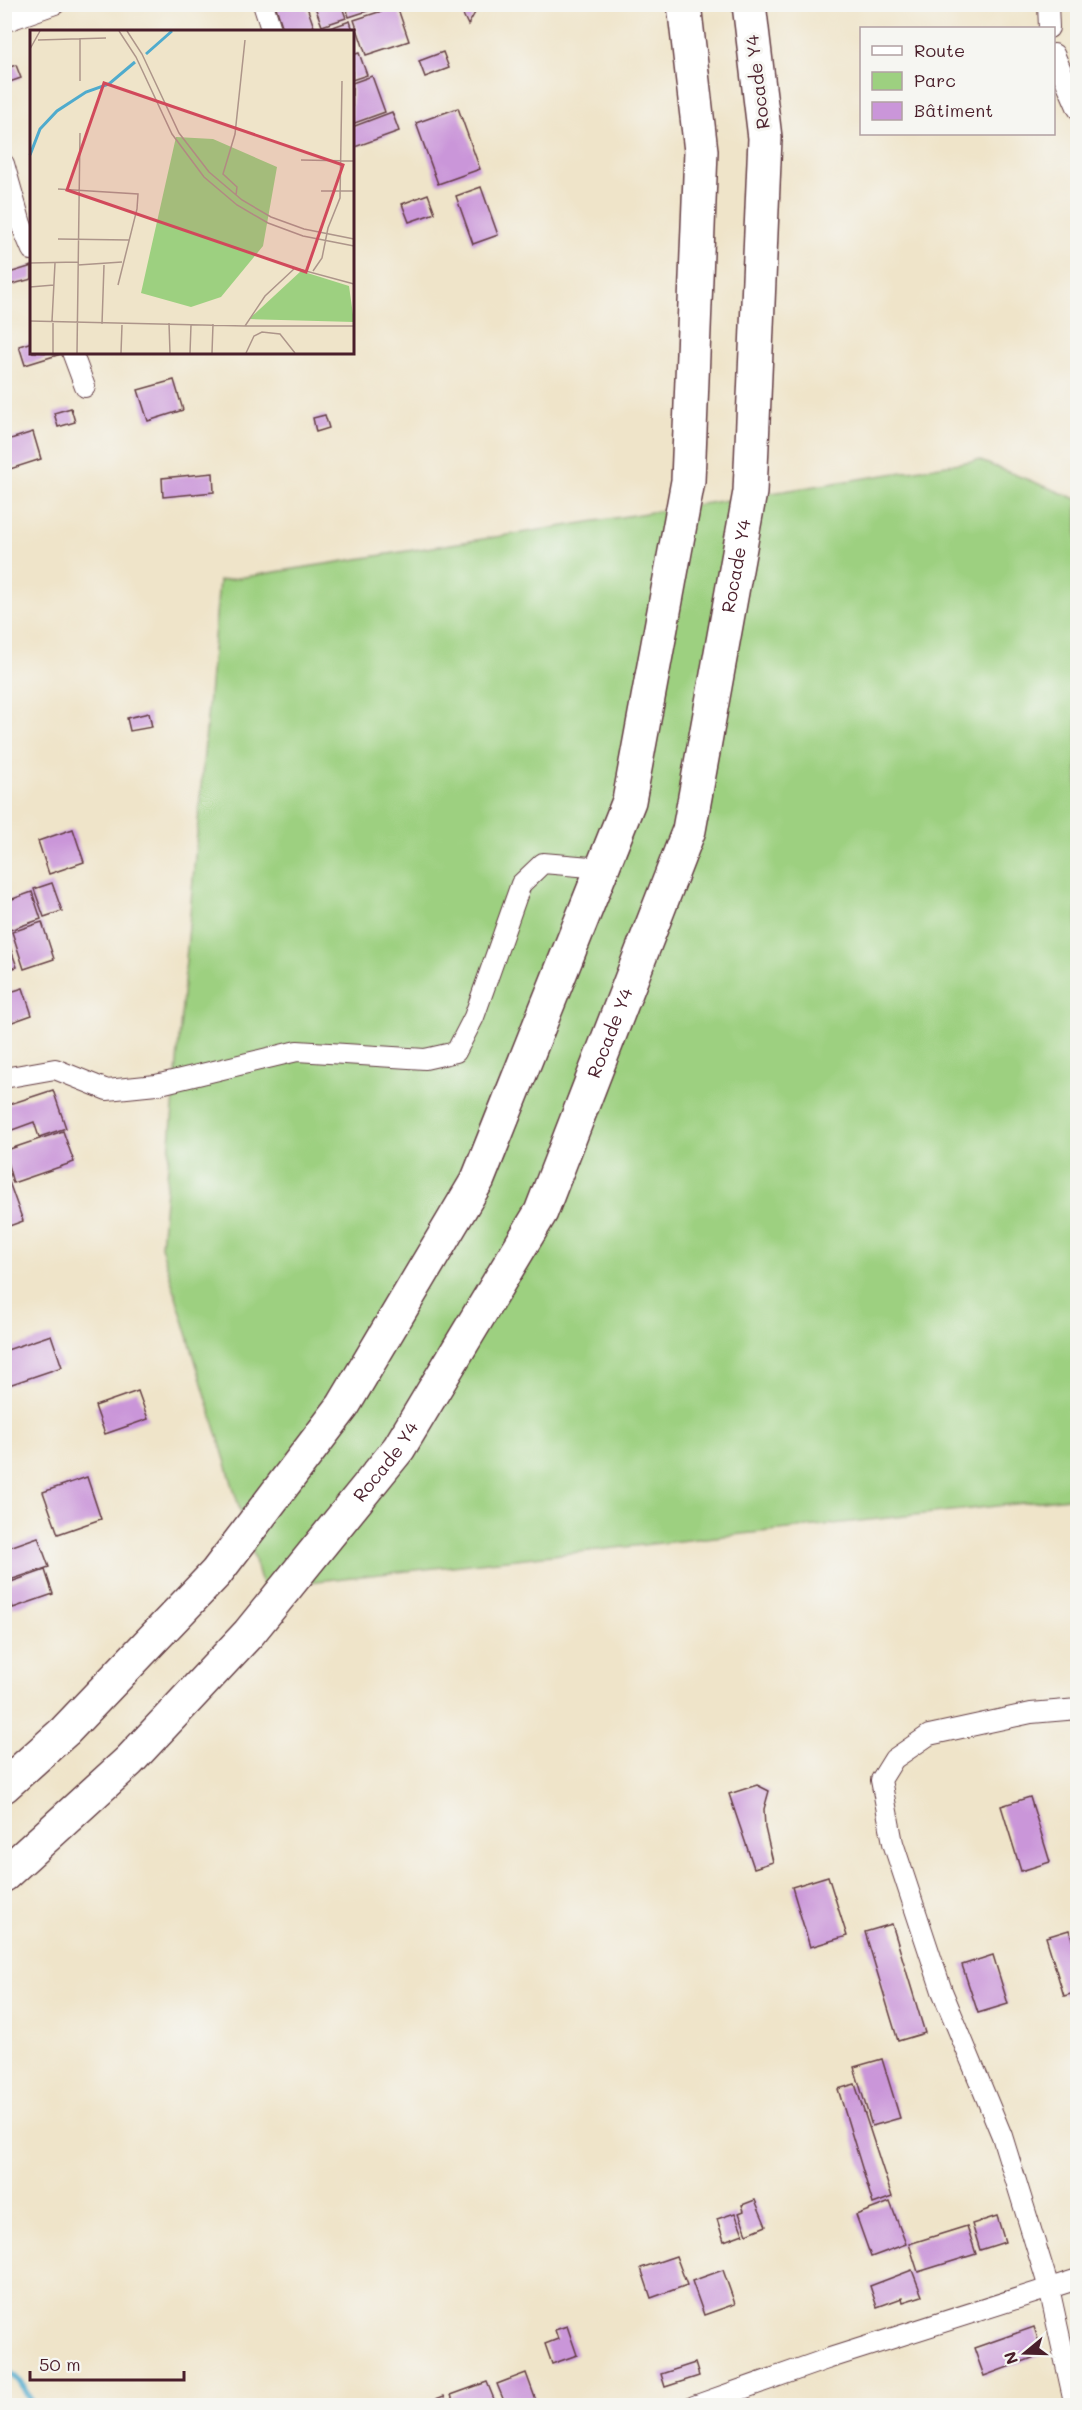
<svg xmlns="http://www.w3.org/2000/svg" width="1082" height="2410" viewBox="0 0 1082 2410" font-family="Mali,sans-serif">
  <rect width="100%" height="100%" fill="#f6f6f2"/>
  <filter id="ink" filterUnits="userSpaceOnUse"><feTurbulence type="fractalNoise" baseFrequency=".0167" numOctaves="2"/><feDisplacementMap in="SourceGraphic" scale="12" xChannelSelector="R" yChannelSelector="G"/><feConvolveMatrix kernelMatrix="1 2 1 2 8 2 1 2 1" color-interpolation-filters="sRGB"/></filter>
  <filter id="wash" filterUnits="userSpaceOnUse"><feTurbulence type="fractalNoise" baseFrequency=".008" numOctaves="4" result="noise"/><feDisplacementMap in="SourceGraphic" scale="24" xChannelSelector="R" yChannelSelector="G"/><feGaussianBlur stdDeviation="1.35" result="paint"/><feColorMatrix in="noise" values="0 0 0 0 0 0 0 0 0 0 0 0 0 0 0 0 0 1.4 0 .05"/><feComposite in="paint" operator="in"/></filter>
  <g filter="url(#wash)">
    <rect width="100%" height="100%" fill="#efe4c9"/>
    <polygon fill="#9dd080" stroke="#747856" stroke-width="1.5" points="978,460 1077,499 1077,1497 263,1587 161,1246 219,581"/>
    <g fill="none" stroke-linecap="round" stroke-linejoin="round">
      <polyline stroke="#4fabcd" stroke-width="6" points="4,2367 21,2383 33,2406"/>
    </g>
    <g id="blocks">
      <g fill="#ca96d9">
        <polygon points="275,4 306,4 314,27 301,32 284,32"/>
        <polygon points="314,4 341,4 346,18 322,26"/>
        <polygon points="345,4 386,4 386,5 349,17"/>
        <polygon points="458,4 480,4 468,25"/>
        <polygon points="397,6 409,41 366,55 354,20"/>
        <polygon points="350,21 356,40 352,42 352,32 319,32"/>
        <polygon points="443,52 449,68 425,77 419,61"/>
        <polygon points="359,53 367,75 352,80 352,55"/>
        <polygon points="16,65 21,78 4,84 4,69"/>
        <polygon points="372,76 385,112 352,124 352,83"/>
        <polygon points="458,108 480,169 438,184 416,123"/>
        <polygon points="392,112 399,131 352,148 352,127"/>
        <polygon points="481,187 498,235 473,244 456,196"/>
        <polygon points="428,194 435,213 409,222 402,204"/>
        <polygon points="32,266 32,279 9,285 6,274"/>
        <polygon points="32,342 32,352 64,353 25,365 19,346"/>
        <polygon points="174,380 183,410 148,421 138,390"/>
        <polygon points="71,408 75,422 58,427 54,413"/>
        <polygon points="325,415 329,428 316,432 313,418"/>
        <polygon points="33,432 41,459 4,471 4,441"/>
        <polygon points="213,473 214,492 163,497 162,478"/>
        <polygon points="149,713 152,727 130,731 127,718"/>
        <polygon points="73,829 84,862 49,874 38,841"/>
        <polygon points="52,883 62,911 44,917 34,889"/>
        <polygon points="32,892 41,919 7,931 4,925 4,902"/>
        <polygon points="42,922 54,959 24,969 12,932"/>
        <polygon points="7,938 17,967 4,971 4,939"/>
        <polygon points="23,988 32,1015 4,1025 4,994"/>
        <polygon points="53,1090 66,1128 39,1137 34,1122 4,1133 4,1106"/>
        <polygon points="63,1131 74,1162 13,1183 4,1151"/>
        <polygon points="9,1182 23,1221 4,1228 4,1184"/>
        <polygon points="51,1335 62,1367 6,1386 4,1351"/>
        <polygon points="138,1391 148,1419 105,1434 95,1406"/>
        <polygon points="87,1477 101,1519 58,1534 43,1492"/>
        <polygon points="38,1537 49,1567 4,1582 4,1549"/>
        <polygon points="45,1570 53,1594 13,1608 5,1584"/>
        <polygon points="757,1785 769,1791 764,1809 765,1828 773,1862 754,1868 729,1794"/>
        <polygon points="1030,1797 1050,1862 1021,1871 1001,1806"/>
        <polygon points="828,1876 847,1936 810,1947 792,1887"/>
        <polygon points="892,1924 925,2033 898,2041 865,1932"/>
        <polygon points="1069,1930 1078,1958 1078,1992 1064,1996 1046,1937"/>
        <polygon points="993,1955 1008,2004 978,2013 962,1965"/>
        <polygon points="882,2059 900,2118 872,2126 854,2067"/>
        <polygon points="855,2084 892,2197 873,2204 838,2089"/>
        <polygon points="755,2200 766,2226 747,2234 739,2213 744,2211 742,2205"/>
        <polygon points="890,2202 906,2244 871,2257 856,2215"/>
        <polygon points="735,2213 743,2234 724,2241 717,2219"/>
        <polygon points="997,2216 1005,2242 980,2250 972,2224"/>
        <polygon points="967,2226 976,2254 918,2272 909,2244"/>
        <polygon points="676,2256 687,2285 651,2298 641,2268"/>
        <polygon points="723,2270 735,2304 704,2315 692,2281"/>
        <polygon points="912,2270 922,2296 903,2302 902,2298 877,2307 870,2286"/>
        <polygon points="567,2326 577,2355 552,2364 545,2344 558,2339 555,2330"/>
        <polygon points="1034,2327 1043,2354 984,2376 974,2348"/>
        <polygon points="695,2363 699,2376 665,2387 661,2374"/>
        <polygon points="526,2373 538,2406 506,2406 497,2384"/>
        <polygon points="487,2382 496,2404 455,2406 451,2395"/>
        <polygon points="444,2396 448,2406 420,2406 420,2405"/>
      </g>
    </g>
  </g>
  <g filter="url(#ink)">
    <use href="#blocks" fill-opacity="0" stroke="#633d43" stroke-width="1.5"/>
    <g fill="none" stroke-linecap="round" stroke-linejoin="round">
      <defs>
        <g id="street">
          <polyline points="263,4 272,32"/>
          <polyline points="1048,4 1049,28"/>
          <polyline points="4,22 55,4"/>
          <polyline points="1054,54 1078,109"/>
          <polyline points="4,164 21,224 32,250"/>
          <polyline points="72,352 85,387"/>
          <polyline points="4,1078 55,1069 107,1090 156,1085 297,1051 425,1059 456,1052 474,1017 521,884 543,863 602,868"/>
          <polyline points="694,2406 827,2359 1078,2279"/>
          <polyline points="1075,2406 1049,2288 1002,2136 942,1991 893,1843 881,1780 894,1759 929,1735 1031,1713 1078,1709"/>
        </g>
        <g id="highway">
          <polyline points="4,1786 65,1731 216,1573 343,1406 478,1179 629,801 688,481 701,151 684,4"/>
          <path id="s1" d="M4 1875 129 1761 249 1633 399 1448 541 1212 689 830 750 492 765 138 749 4"/>
        </g>
      </defs>
      <use href="#street" stroke="#633d43" stroke-width="22"/>
      <use href="#highway" stroke="#633d43" stroke-width="36"/>
      <use href="#street" stroke="#fff" stroke-width="20"/>
      <use href="#highway" stroke="#fff" stroke-width="33"/>
    </g>
  </g>
  <g text-anchor="middle" stroke-width="6" stroke-linejoin="round" paint-order="stroke">
    <g font-size="18" fill="#4a1f2b" stroke="#f6f6f2">
      <text transform="translate(758 82) rotate(-97)" y="6">Rocade Y4</text>
      <text dy="6" stroke="none"><textPath href="#s1" startOffset="1536">Rocade Y4</textPath></text>
      <text dy="6" stroke="none"><textPath href="#s1" startOffset="1050">Rocade Y4</textPath></text>
      <text dy="6" stroke="none"><textPath href="#s1" startOffset="564">Rocade Y4</textPath></text>
    </g>
  </g>
  <g transform="translate(30 30)">
    <rect width="324" height="324" fill="#efe4c9"/>
    <path d="M146 107 183 109 247 137 233 216 191 267 161 277 111 263ZM271 241 319 256 324 292 219 289Z" fill="#9dd080"/>
    <path fill="none" stroke="#4fabcd" stroke-width="3" d="M116 24 142 1M0 125 10 99 27 81 56 62 79 54 105 32"/>
    <path fill="none" stroke="#ad958a" stroke-width="1.5" d="M89 1 106 27 142 104 174 147 207 175 238 193 273 206 324 216M97 1 112 24 149 103 179 142 212 170 241 187 274 199 324 209M50 8V51M8 10 76 8M0 19 10 1M271 130 324 131M28 159 108 164 107 179 88 255M291 161H324M206 165 207 157 193 144 205 104 215 10M28 209 99 210M0 233 48 232M48 235 92 232M283 241 292 228 298 198 310 168 312 51M0 257 24 255M0 291 215 296 235 266 265 238 324 254M22 291 25 233M139 293 140 323M72 294 74 235M215 296H324M23 323V291M47 323 50 103M91 323 92 295M160 323 161 295M182 323 183 294M216 323 224 306 232 302 250 304 265 323"/>
    <path fill="#d1495b" fill-opacity="0.15" stroke="#d1495b" stroke-width="3" d="M74 53 313 135 276 242 37 160Z"/>
    <rect width="324" height="324" fill="none" stroke="#4a1f2b" stroke-width="3"/>
  </g>
  <rect width="1082" height="2410" fill="none" stroke="#f6f6f2" stroke-width="24"/>
  <rect x="860" y="27" width="195" height="108" fill="#f6f6f2" stroke="#b1a0a2" stroke-width="1.5"/>
  <rect x="872" y="46" width="30" height="9" fill="#ffffff" stroke="#b1a0a2" stroke-width="1.5"/>
  <text x="914" y="57" font-size="18" fill="#4a1f2b">Route</text>
  <rect x="872" y="72" width="30" height="18" fill="#9dd080" stroke="#b1a0a2" stroke-width="1.5"/>
  <text x="914" y="87" font-size="18" fill="#4a1f2b">Parc</text>
  <rect x="872" y="102" width="30" height="18" fill="#ca96d9" stroke="#b1a0a2" stroke-width="1.5"/>
  <text x="914" y="117" font-size="18" fill="#4a1f2b">Bâtiment</text>
  <g transform="translate(1025 2353) rotate(251)" stroke="#f6f6f2" stroke-width="4.5" paint-order="stroke">
  <path d="M0-4.5L10 22L0 15L-10 22Z" fill="#4a1f2b"/>
  <text y="-9" font-size="16" font-weight="bold" text-anchor="middle" fill="#4a1f2b">N</text>
  </g>
  <path d="M30 2371v9h154v-9" fill="none" stroke="#4a1f2b" stroke-width="3"/>
  <text x="39" y="2371" font-size="18" fill="#4a1f2b" stroke="#f6f6f2" stroke-width="4.5" paint-order="stroke">50 m</text>
</svg>
